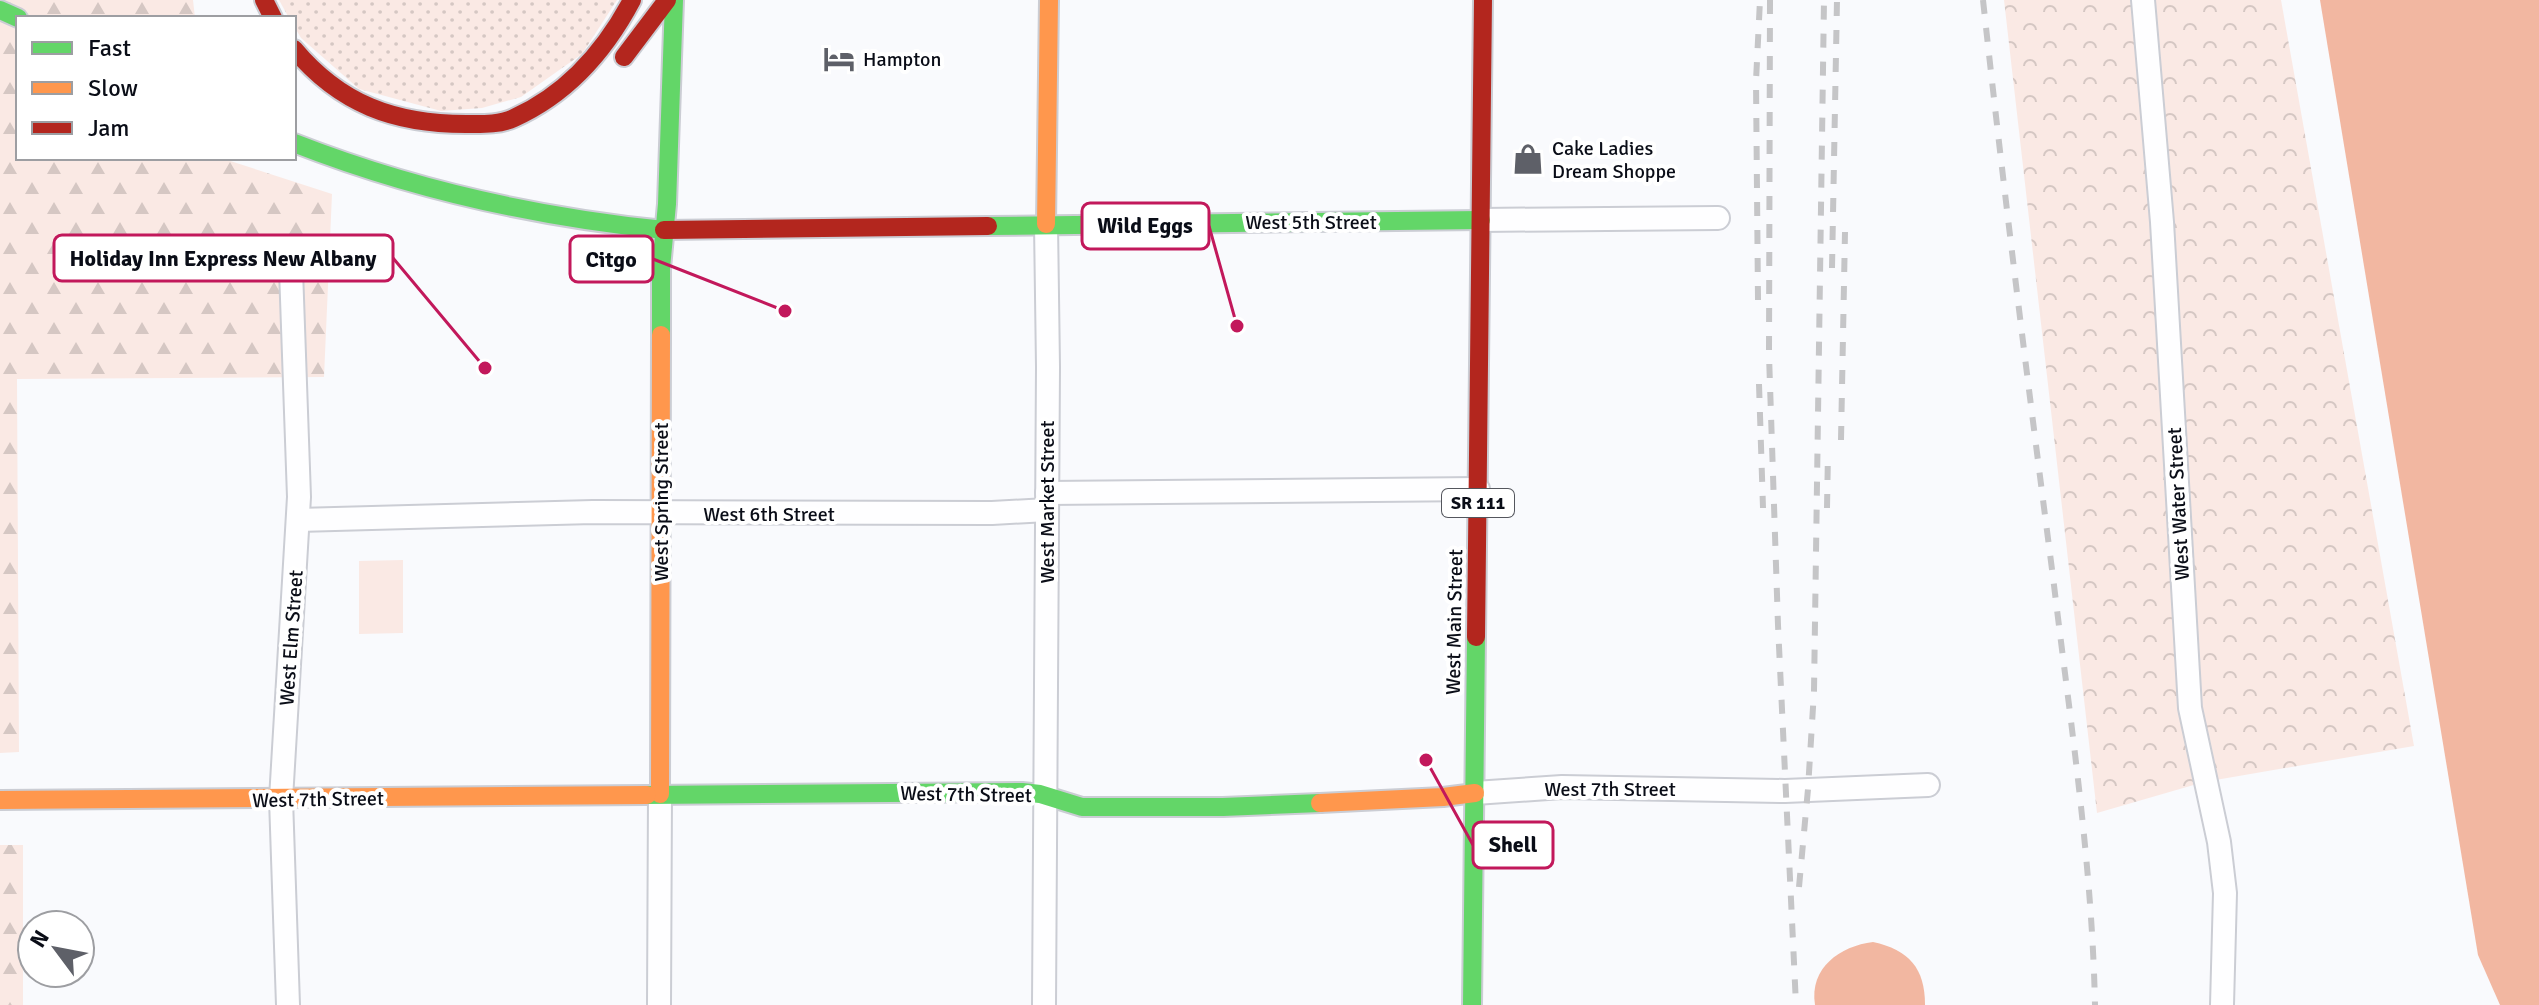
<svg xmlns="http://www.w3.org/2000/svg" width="2539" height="1005" viewBox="0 0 2539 1005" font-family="Signika,sans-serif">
  <defs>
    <pattern id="grass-dots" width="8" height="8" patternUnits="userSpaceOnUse" patternTransform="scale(2)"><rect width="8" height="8" fill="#fae9e4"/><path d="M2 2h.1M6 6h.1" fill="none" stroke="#d5c7c3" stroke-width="1.8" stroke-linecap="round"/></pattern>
    <pattern id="forest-firs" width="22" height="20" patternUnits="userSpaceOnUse" patternTransform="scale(2)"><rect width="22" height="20" fill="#fae9e4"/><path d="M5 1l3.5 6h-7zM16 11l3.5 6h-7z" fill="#d5c7c3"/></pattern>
    <pattern id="park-crowns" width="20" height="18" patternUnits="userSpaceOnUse" patternTransform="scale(2)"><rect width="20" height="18" fill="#fae9e4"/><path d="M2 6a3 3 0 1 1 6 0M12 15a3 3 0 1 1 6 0" fill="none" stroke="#d5c7c3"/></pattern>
  </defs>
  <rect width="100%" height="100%" fill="#f9fafd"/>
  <polygon fill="url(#grass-dots)" points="279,0 617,0 582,54 521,97 482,108 441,111 359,89 301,38 294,26 294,18 289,18"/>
  <g fill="url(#forest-firs)">
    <polygon points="0,0 193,0 195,18 18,18 18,158 221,158 332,194 324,377 17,379 19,752 0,753"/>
    <rect x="0" y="845" width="23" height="160"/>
  </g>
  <polygon fill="url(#park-crowns)" points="2004,0 2281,0 2414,746 2204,782 2097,813"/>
  <polygon fill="#fae9e4" points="403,560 403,633 359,634 359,561"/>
  <g fill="#f2b7a1">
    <polygon points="2320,0 2539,0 2539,1005 2500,1005 2478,955"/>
    <path d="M1873 942C1909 950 1925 968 1925 1005H1815C1809 968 1840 946 1873 942Z"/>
  </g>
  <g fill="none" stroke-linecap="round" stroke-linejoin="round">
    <defs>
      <g id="street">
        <polyline points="2143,0 2162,222 2190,708 2219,842 2225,893 2222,1005"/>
        <polyline points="1481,220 1718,218"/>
        <polyline points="1047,493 1478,489"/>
        <polyline points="298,520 593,512 992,513 1047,510"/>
        <polyline points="1475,793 1562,787 1785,791 1928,785"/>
        <polyline points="288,1005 281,799 299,497 291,270"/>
        <polyline points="659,1005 660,794"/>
        <polyline points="1044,1005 1048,367 1046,224"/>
      </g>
      <g id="fast">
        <polyline points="0,10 18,18"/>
        <path d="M294 143C414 190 536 217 664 230"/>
        <polyline points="988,226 1481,220"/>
        <polyline points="661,335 661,268 667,204 674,0"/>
        <polyline points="647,795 1022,792 1040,794 1082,807 1223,807 1320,803"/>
        <polyline points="1472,1005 1476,637"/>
      </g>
      <g id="slow">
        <polyline points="1046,224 1049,0"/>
        <polyline points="660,794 661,335"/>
        <polyline points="0,800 647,795"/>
        <polyline points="1320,803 1443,797 1475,793"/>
      </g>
      <g id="jam">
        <polyline points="264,0 273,18"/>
        <path d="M294 49C340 104 394 124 466 124 481 124 499 125 514 118 567 94 605 51 632 0"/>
        <polyline points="624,57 667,0"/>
        <polyline points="664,230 988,226"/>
        <polyline points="1476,637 1483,0"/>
      </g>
    </defs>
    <use href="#street" stroke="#cbcdd4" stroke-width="26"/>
    <use href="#fast" stroke="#cbcdd4" stroke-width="22"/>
    <use href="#slow" stroke="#cbcdd4" stroke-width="22"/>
    <use href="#jam" stroke="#cbcdd4" stroke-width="22"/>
    <use href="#street" stroke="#fefeff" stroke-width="22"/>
    <use href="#fast" stroke="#63d668" stroke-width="18"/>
    <use href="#slow" stroke="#ff974d" stroke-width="18"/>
    <use href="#jam" stroke="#b3261e" stroke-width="18"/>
    <g stroke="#c5c5c7" stroke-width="6" stroke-dasharray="14 14" stroke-linecap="butt">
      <polyline points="1770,0 1769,355 1778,625 1796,1005"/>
      <path d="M1983 0C2004 193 2028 385 2053 577 2070 719 2092 862 2095 1005"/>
      <polyline points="1832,268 1837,0"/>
      <polyline points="1758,300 1756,81 1760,0"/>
      <polyline points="1759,384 1763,508"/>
      <polyline points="1841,440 1845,232"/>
      <polyline points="1827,508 1828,452"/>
      <polyline points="1799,887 1808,789 1814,691 1824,0"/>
    </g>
  </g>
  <defs>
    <symbol id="hotel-bare" viewBox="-9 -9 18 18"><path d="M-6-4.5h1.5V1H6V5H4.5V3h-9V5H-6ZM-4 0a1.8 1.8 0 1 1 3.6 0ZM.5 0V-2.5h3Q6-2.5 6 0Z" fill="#5e6068" stroke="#fff" stroke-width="2.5" paint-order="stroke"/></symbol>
    <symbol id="shop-bare" viewBox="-9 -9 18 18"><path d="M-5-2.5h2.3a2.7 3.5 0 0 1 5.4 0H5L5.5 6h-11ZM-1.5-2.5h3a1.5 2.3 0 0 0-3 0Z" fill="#5e6068" stroke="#fff" stroke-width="2.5" paint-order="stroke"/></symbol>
  </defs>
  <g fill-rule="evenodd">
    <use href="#hotel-bare" x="817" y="37" width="44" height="44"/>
    <use href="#shop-bare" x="1506" y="137" width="44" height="44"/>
  </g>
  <g text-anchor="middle" stroke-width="8" stroke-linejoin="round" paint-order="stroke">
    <rect fill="#fff" stroke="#54565d" stroke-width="2" x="1442" y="489" width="72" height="28" rx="6"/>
    <g font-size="18" font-weight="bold" fill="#0a0d17">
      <text x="1478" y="509">SR 111</text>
    </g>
    <g font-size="20" fill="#0a0d17" stroke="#fff" text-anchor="start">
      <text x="863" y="66">Hampton</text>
      <text x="1552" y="155">Cake Ladies<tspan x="1552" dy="23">Dream Shoppe</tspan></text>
    </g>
    <g font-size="20" fill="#0a0d17" stroke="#fff">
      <text x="1311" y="229">West 5th Street</text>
      <text transform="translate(661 502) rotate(-90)" y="7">West Spring Street</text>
      <text transform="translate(1047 502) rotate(-90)" y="7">West Market Street</text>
      <text transform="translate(2178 504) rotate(-93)" y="7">West Water Street</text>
      <text x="769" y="521">West 6th Street</text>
      <text transform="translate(1454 622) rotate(-89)" y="7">West Main Street</text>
      <text transform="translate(291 638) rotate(-86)" y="7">West Elm Street</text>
      <text x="1610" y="796">West 7th Street</text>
      <text transform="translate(966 794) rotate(1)" y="7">West 7th Street</text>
      <text transform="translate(318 799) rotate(-1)" y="7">West 7th Street</text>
    </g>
  </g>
  <path fill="none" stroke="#c2185b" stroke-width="3" d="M1237 326L1209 226M485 368L393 258M785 311L653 259M1426 760L1473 845"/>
  <g fill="#c2185b" stroke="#fff" stroke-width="3">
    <circle cx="1237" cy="326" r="8"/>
    <circle cx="485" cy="368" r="8"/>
    <circle cx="785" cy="311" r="8"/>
    <circle cx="1426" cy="760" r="8"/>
  </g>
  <g fill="#fff" stroke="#c2185b" stroke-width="3">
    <rect x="1082" y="203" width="127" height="46" rx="8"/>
    <rect x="54" y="235" width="339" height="46" rx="8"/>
    <rect x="570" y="236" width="83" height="46" rx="8"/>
    <rect x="1473" y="822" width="80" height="46" rx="8"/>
  </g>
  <g font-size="22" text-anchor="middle" font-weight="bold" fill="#0a0d17">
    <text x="1145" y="233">Wild Eggs</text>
    <text x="223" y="266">Holiday Inn Express New Albany</text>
    <text x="611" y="267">Citgo</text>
    <text x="1513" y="852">Shell</text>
  </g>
  <rect x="16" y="16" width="280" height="144" fill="#ffffff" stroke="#9d9ea2" stroke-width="2"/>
  <rect x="32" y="42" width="40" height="12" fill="#63d668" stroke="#9d9ea2" stroke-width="2"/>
  <text x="88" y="56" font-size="24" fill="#0a0d17">Fast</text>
  <rect x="32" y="82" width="40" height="12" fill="#ff974d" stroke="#9d9ea2" stroke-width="2"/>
  <text x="88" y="96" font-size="24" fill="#0a0d17">Slow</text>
  <rect x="32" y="122" width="40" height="12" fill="#b3261e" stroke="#9d9ea2" stroke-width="2"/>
  <text x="88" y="136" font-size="24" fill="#0a0d17">Jam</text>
  <g transform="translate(56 949) rotate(302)"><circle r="38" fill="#ffffff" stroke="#9d9ea2" stroke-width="2"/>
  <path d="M0-6L14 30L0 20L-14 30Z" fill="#5e6068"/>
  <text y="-12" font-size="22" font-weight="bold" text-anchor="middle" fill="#0a0d17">N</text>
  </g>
</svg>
